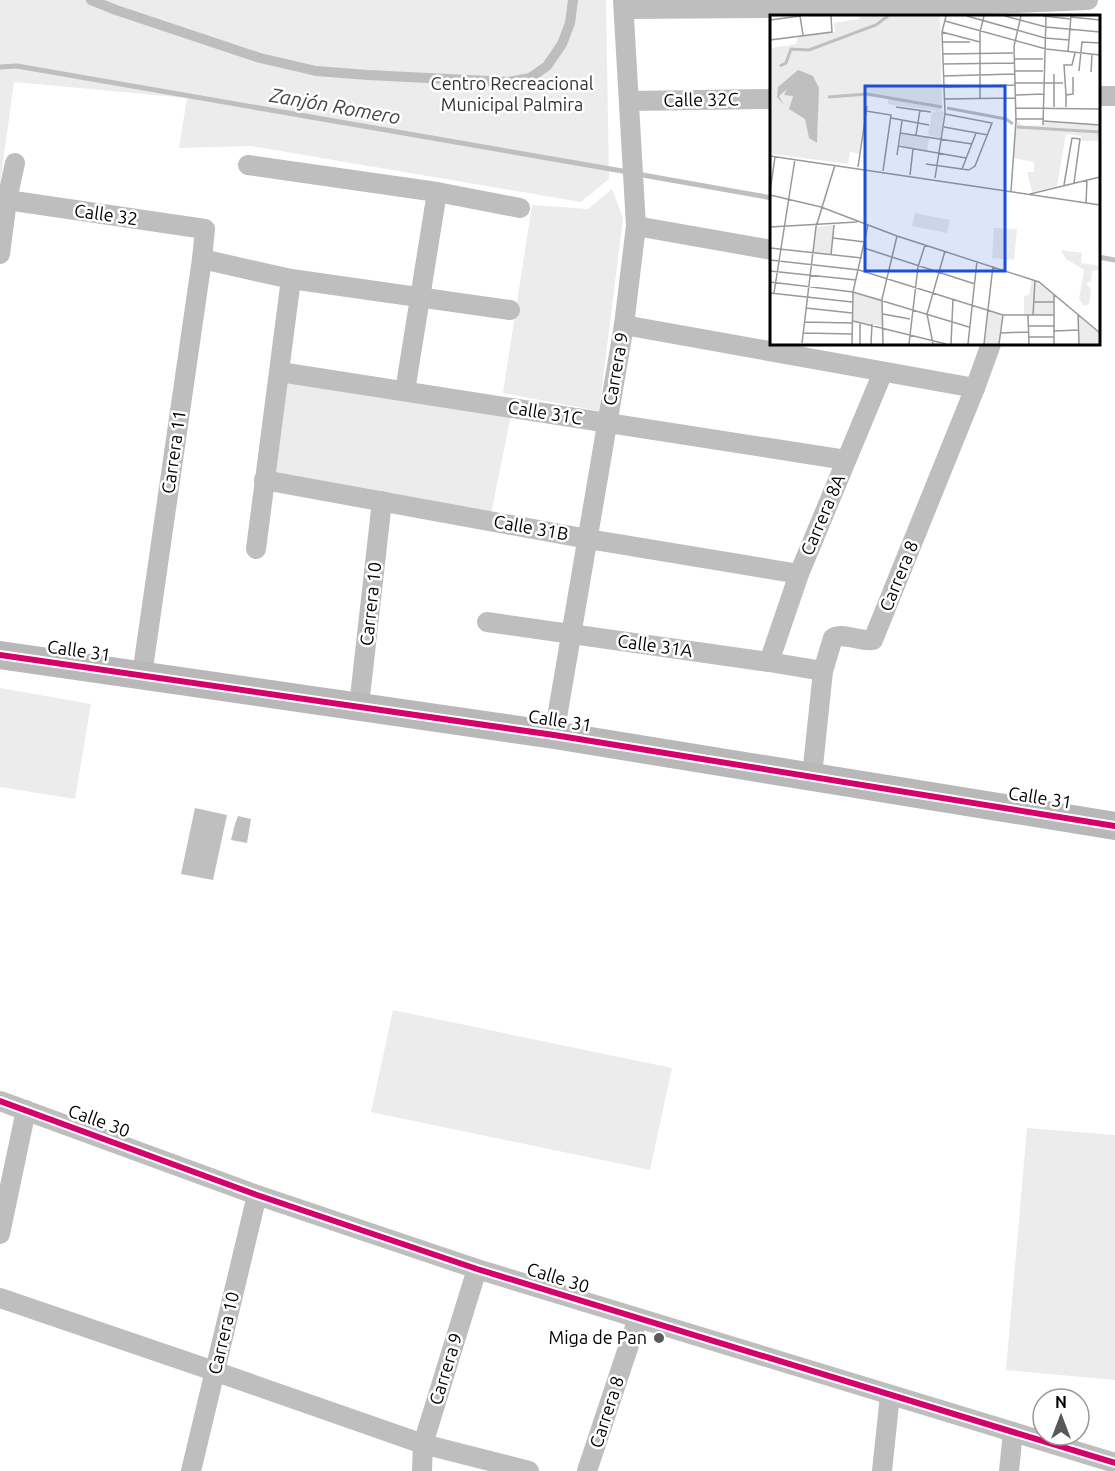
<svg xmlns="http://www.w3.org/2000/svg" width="1115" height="1471" viewBox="0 0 1115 1471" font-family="Ubuntu,sans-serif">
  <rect width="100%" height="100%" fill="#fff"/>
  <g fill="#ececec">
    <polygon points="0,0 606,0 609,179 581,202 251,146 179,148 187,98 14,82 0,184"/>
    <polygon points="612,189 623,218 599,411 503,393 532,205 588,209"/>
    <polygon points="288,380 511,415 491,514 274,474"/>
    <polygon points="0,688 91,704 75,799 0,787"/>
    <polygon points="393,1010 672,1068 650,1170 371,1112"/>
    <polygon points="1027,1128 1115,1135 1115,1380 1006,1370"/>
  </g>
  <g fill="#bfbfbf">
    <polygon points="195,808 227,815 213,880 181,874"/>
    <polygon points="238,816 251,819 247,843 231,840 235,824"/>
  </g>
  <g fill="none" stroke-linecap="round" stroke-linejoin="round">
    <g stroke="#bfbfbf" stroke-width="5">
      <polyline points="0,67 17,66 628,172"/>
      <polyline points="637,174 772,198"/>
      <polyline points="1098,257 1115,260"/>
    </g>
    <polyline stroke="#bebebe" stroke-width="10" points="91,0 116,10 260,58 316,71 368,75 508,82 530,78 547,66 562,44 570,23 573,0"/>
    <g stroke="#bebebe" stroke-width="20">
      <polyline points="624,9 914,7 1088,0"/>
      <polyline points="1098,96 1115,96"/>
      <polyline points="630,101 772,99"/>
      <polyline points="248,165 437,192 520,208"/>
      <polyline points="7,200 205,229 202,259 142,675"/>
      <polyline points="636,226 772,250"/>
      <polyline points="0,254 7,200 15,163"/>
      <polyline points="202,259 291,279 510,310"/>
      <polyline points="624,325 975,388"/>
      <polyline points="280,372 846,460"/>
      <polyline points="405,391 437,192"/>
      <polyline points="264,480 588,539 799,574"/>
      <polyline points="256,549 291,279"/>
      <polyline points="487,622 769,662 823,671"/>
      <polyline points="769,662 799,574 883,372"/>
      <polyline points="359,706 382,501"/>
      <polyline points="554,735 624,325 636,226 623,0"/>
      <path d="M812 776 823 671 833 638C844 632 861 642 873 640L975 388 991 344"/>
      <polyline points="0,1101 257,1195 477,1269 1115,1463"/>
      <polyline points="0,1234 26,1110"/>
      <polyline points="0,1298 214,1371 423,1444 529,1471"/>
      <polyline points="191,1471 257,1195"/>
      <polyline points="422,1471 423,1444 477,1269"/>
      <polyline points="587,1471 638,1318"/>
      <polyline points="882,1471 890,1395"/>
      <polyline points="1009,1471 1013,1432"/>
    </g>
    <polyline stroke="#b8b8b8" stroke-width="28" points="0,655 554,735 1115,826"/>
    <defs>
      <g id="cycleway">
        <polyline points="0,655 554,735 1115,826"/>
        <polyline points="0,1101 257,1195 477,1269 1115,1463"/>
      </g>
    </defs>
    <use href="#cycleway" stroke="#fff" stroke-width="10"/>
    <use href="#cycleway" stroke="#d6006c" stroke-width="6"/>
  </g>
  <circle fill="#595959" stroke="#fff" stroke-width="2" cx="659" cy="1338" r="6"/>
  <g text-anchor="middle" stroke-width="5" stroke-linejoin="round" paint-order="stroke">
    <g font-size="18" fill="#333" stroke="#fff">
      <text x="512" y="90">Centro Recreacional<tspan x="512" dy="21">Municipal Palmira</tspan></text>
    </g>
    <g font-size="18" fill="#000" stroke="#fff">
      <text transform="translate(701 100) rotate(-1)" y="6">Calle 32C</text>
      <text transform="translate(106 215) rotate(8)" y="6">Calle 32</text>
      <text transform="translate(616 369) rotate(-80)" y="6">Carrera 9</text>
      <text transform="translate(545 413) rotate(9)" y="6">Calle 31C</text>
      <text transform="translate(174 452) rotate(-82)" y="6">Carrera 11</text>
      <text transform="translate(823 515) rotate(-67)" y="6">Carrera 8A</text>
      <text transform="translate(531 528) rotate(10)" y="6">Calle 31B</text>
      <text transform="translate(899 576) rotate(-68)" y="6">Carrera 8</text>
      <text transform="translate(371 604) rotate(-84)" y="6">Carrera 10</text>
      <text transform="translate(655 646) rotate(8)" y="6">Calle 31A</text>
      <text transform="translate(79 651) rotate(8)" y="6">Calle 31</text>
      <text transform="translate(560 721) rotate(9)" y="6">Calle 31</text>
      <text transform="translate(1040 798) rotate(9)" y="6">Calle 31</text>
      <text transform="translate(99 1121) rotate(20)" y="6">Calle 30</text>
      <text transform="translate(558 1278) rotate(17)" y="6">Calle 30</text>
      <text transform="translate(224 1333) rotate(-77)" y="6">Carrera 10</text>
      <text transform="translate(446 1369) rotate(-73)" y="6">Carrera 9</text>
      <text transform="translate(607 1412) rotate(-72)" y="6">Carrera 8</text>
    </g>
    <g font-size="18" fill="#000" stroke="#fff" text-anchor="end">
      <text x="647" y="1344">Miga de Pan</text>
    </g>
    <g font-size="20" font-style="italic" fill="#444" stroke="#fff">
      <text transform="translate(335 106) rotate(10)" y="7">Zanjón Romero</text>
    </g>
  </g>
  <g transform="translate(770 15)">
    <rect width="330" height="330" fill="#fff"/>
    <path d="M90 1H170L172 93 168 97 172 95 174 98 170 123 158 120 162 97 167 96 118 89V83L97 81 89 139 80 137 78 149 2 139V33L26 29 28 22 65 17 64 8 89 4ZM245 104 254 111 274 110V106L330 110V126H312L311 121 296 119 287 171 262 177 257 157H264V147L243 143ZM131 119 159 123 157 136 130 130ZM145 198 180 205 177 218 142 211ZM64 210 61 240 42 238 46 212ZM224 213 247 214 244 245 222 243ZM291 235 312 238 311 248 330 251V255L322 256 321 267 316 268 321 274 319 289 314 291 309 284 314 255 296 244ZM262 264 284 279V300H254V281L259 280ZM83 277 112 284 113 311 83 306ZM218 295 233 300 229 329H214ZM308 300 330 319V329H309Z" fill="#ececec"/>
    <path d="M28 55 43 61 49 73 47 128 39 123 35 104 19 94 23 81 14 80 17 74 9 81 14 90 7 82 8 72Z" fill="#bfbfbf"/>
    <path fill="none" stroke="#bfbfbf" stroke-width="3" d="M10 51 16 48 21 34 39 35 106 10 118 1M58 82 97 79 172 92M177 93 236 104 243 109M247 112 330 117"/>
    <path fill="none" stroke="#999" stroke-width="1.5" d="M197 1 275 23 299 25M235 1 276 12 330 17M273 1 301 4M301 2 330 5M0 5 30 1 33 20M175 6 276 34 330 40M172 17 210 27M0 25 62 17 61 1M172 27H200M298 37 301 1M173 39 243 38M244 44H273M173 49 244 48M244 56H273M309 56 312 27 330 28M321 57 322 39M284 59V92M173 61 244 59M244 68H293M174 72 245 70M245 80 274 79M296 80 294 50H302L305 38M210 83V17L214 1M174 84 245 83M126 92 161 97M296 92V80L303 79V62M245 93 330 94M96 96 121 100 113 156M175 99 222 108 205 151 199 155M121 103 159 110M245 104H274M274 106 330 110M273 110 276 2M174 112 218 120M130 118 202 129M146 120 150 95M128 131 196 143M127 140 132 106M0 141 330 190M156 149 199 155M88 152 97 91M192 154 206 118M140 160 143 134M165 163 175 99 172 17 176 1M294 170 302 123 310 124 304 168M241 176 246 106 244 31 251 1M0 177 5 142M260 179 330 162M0 180 51 192 127 221 269 267 330 318M316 188 317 165M0 212 87 207M63 223 95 227M0 233 92 243M94 233 205 269M61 240 64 210M0 245 89 255 233 300H284M0 256 86 265M0 267 83 277 199 312M0 278 82 287M4 278 25 144M264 287H284M36 293 82 298M113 299 140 304M308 299 309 329M258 300 259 329M263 300 265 265M83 306 176 329M34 307 82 308M258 311H285M284 316 308 315M33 318 82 319M231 318 258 317M258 322H284M32 328 46 212 65 150M82 329 83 277 98 210M90 329V308M101 329 102 309M113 329 112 284 127 221M139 329 148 252 155 230M163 329 157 299 175 236M181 329 183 284M198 329 207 246M214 329 223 251M229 329 233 300M284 329V279"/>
    <path fill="#1d4ed8" fill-opacity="0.15" stroke="#1d4ed8" stroke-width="3" d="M95 71H235V256H95Z"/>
    <rect width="330" height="330" fill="none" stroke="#000" stroke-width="3"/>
  </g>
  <g transform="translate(1061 1417)"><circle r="28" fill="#ffffff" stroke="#999999" stroke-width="1.5"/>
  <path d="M0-4.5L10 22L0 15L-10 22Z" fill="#595959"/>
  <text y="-9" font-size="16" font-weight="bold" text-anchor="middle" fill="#000000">N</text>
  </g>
</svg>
